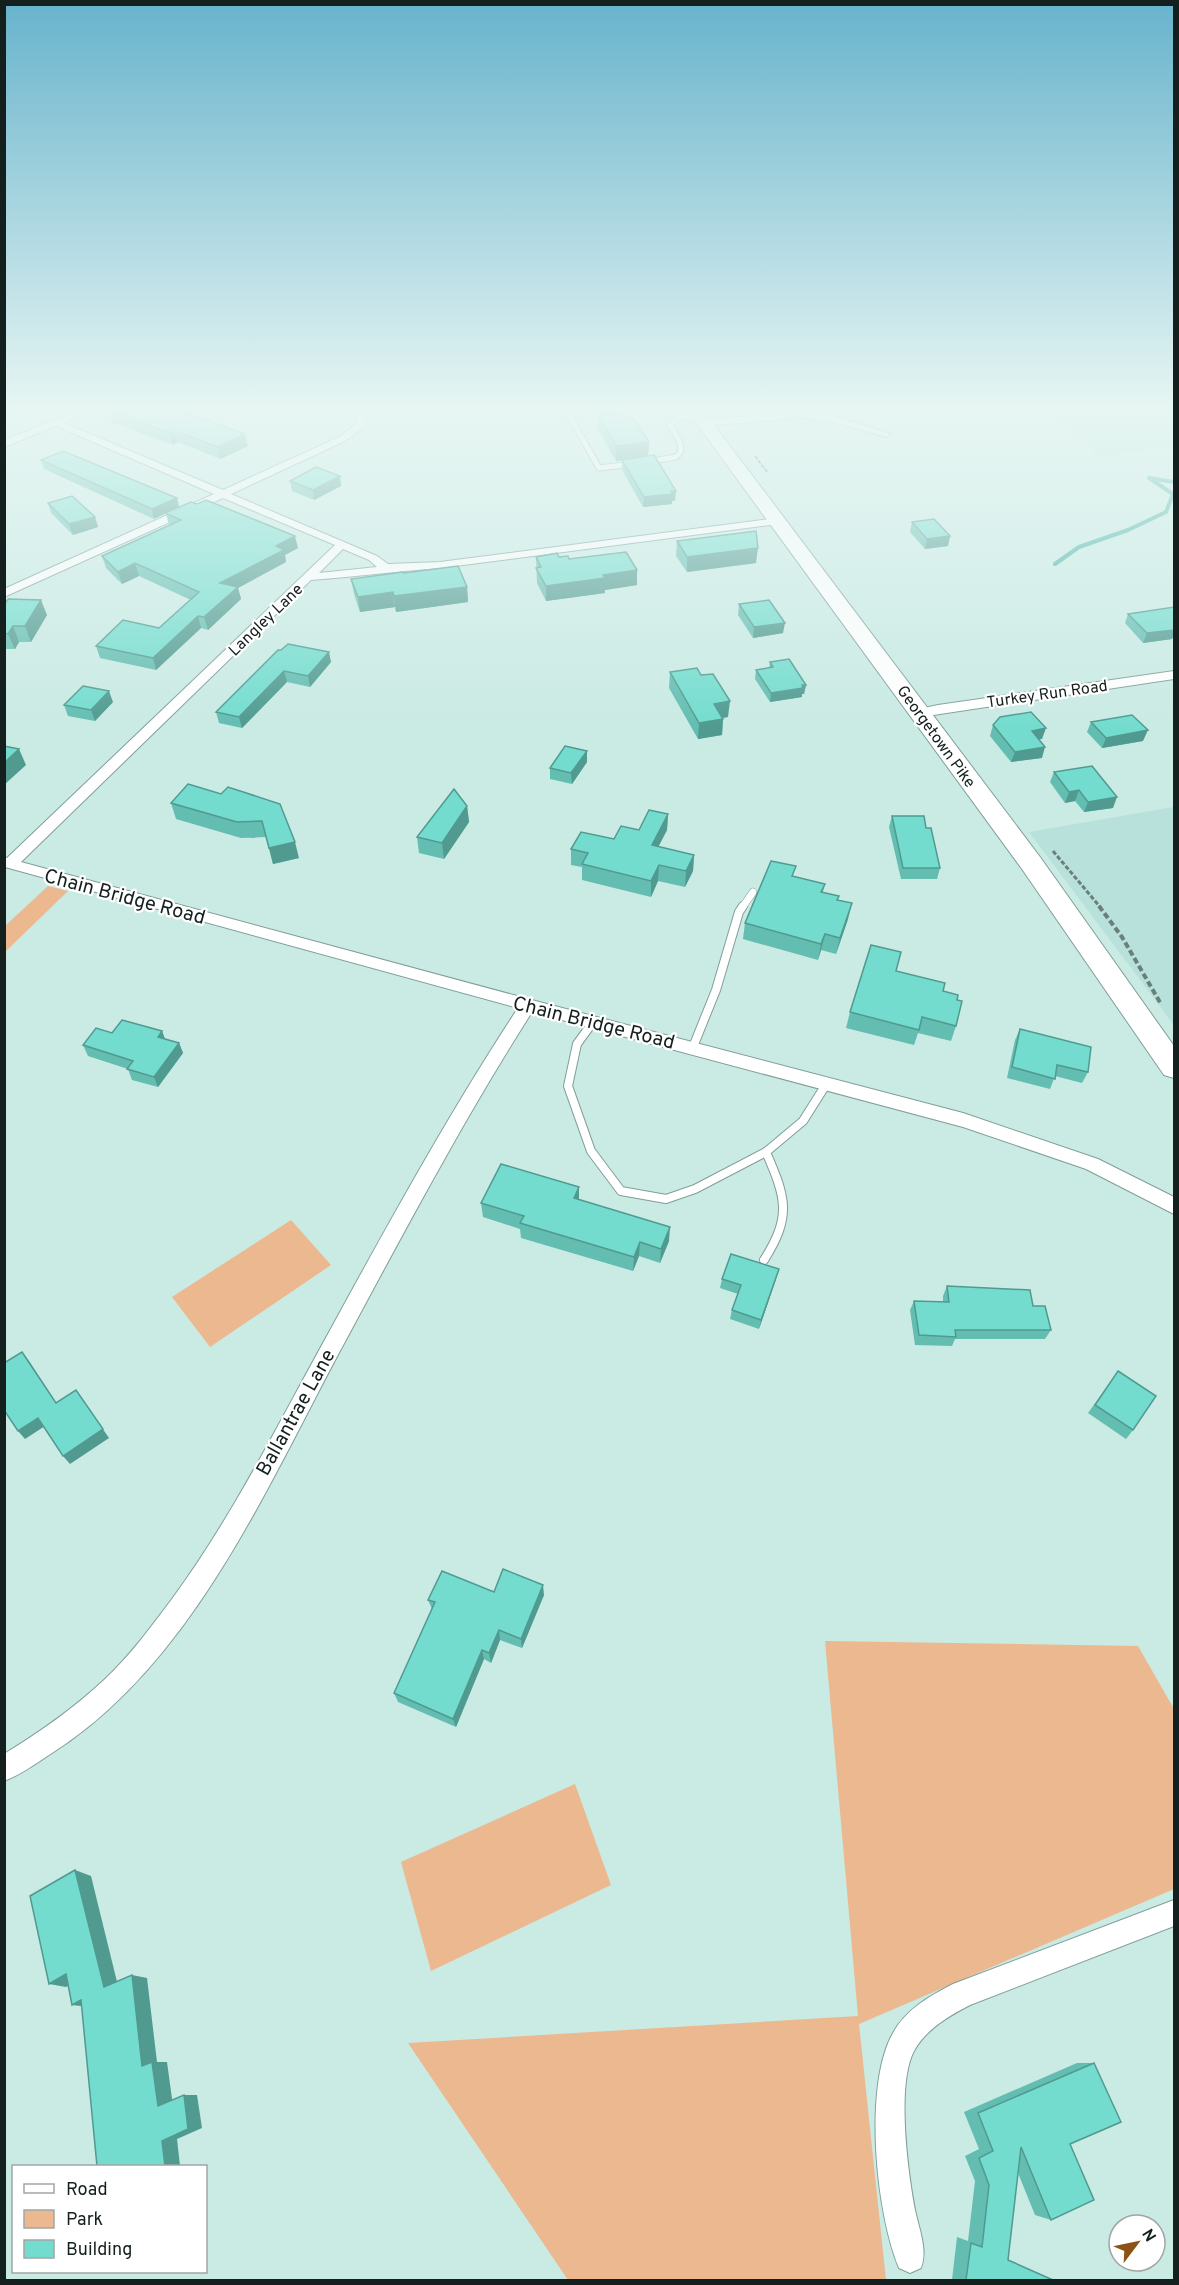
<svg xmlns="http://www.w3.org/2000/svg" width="1179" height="2285" viewBox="0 0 1179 2285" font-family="Overpass,sans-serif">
  <rect width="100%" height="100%" fill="#caeae4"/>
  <g fill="#b7e1da">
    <polygon points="1044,409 1174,409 1174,445 1101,457"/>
    <polygon points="1174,807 1174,1025 1029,832"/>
  </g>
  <g fill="#ebb890">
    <polygon points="48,886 68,891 5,952 5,926"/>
    <polygon points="291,1220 331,1265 210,1347 172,1297"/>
    <polygon points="825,1641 1138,1646 1174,1709 1174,1889 859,2024 886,2280 568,2280 408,2043 858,2016"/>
    <polygon points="575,1784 611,1885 431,1971 401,1862"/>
  </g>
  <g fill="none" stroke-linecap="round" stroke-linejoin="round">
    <polyline stroke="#45b1a3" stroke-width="4" points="1055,564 1079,547 1128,530 1166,512 1173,494 1149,478 1174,482"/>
    <defs>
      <g id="service-far2">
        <polyline points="568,413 599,468 633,464"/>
        <polyline points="646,462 676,457 681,451 680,442 670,425 675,419 697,414"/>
      </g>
      <polyline id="service-far1" points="742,908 753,892"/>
      <g id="service">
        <polyline points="593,1022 577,1044 568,1086 591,1151 621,1191 666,1199 695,1189 766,1152"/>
        <polyline points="693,1047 716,990 739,912 743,906"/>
        <path d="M764 1260C792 1216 786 1198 766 1152L803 1121 827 1083"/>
      </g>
      <g id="minor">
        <path d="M83 409H96L64 423 223 490 339 437 356 424 358 409H368L364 427 345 441 231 494 377 556 388 564 440 562 778 518 783 521 778 524 440 568C397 571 354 577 311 580L21 862 528 999 963 1113 1098 1159 1174 1197V1214L1086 1169 963 1127 532 1012C465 1117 406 1228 347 1338 268 1483 194 1664 49 1755 35 1764 20 1775 4 1781V1754C40 1732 73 1709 104 1680 129 1657 151 1627 172 1599 233 1516 278 1424 328 1334 388 1224 449 1113 518 1008L5 867 4 857 7 858 335 545 223 498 4 597V589L214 494 56 426 4 447V440ZM343 549 369 560 377 567 319 573Z"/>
        <polygon points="802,412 834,416 891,434 886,437 833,422 802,418 704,426 699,423 704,420"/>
        <polygon points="1174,671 1174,679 920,717 914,713 915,710 938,705"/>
        <path d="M1174 1900V1926L970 2005C949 2016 926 2029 914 2051 896 2085 908 2173 915 2210 919 2229 928 2250 921 2268L910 2273 899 2268C876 2213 863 2086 893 2033 906 2009 930 1996 953 1984Z"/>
      </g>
      <polygon id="primary" points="686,409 702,409 1040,857 1174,1046 1174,1078 1164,1075 1022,869"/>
    </defs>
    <use href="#service-far2" stroke="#819e99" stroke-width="7"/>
    <use href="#service-far1" stroke="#819e99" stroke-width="8"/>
    <use href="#service" stroke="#819e99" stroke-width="10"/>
    <use href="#minor" stroke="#819e99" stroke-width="2"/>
    <use href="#primary" stroke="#819e99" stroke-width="2"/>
    <polyline stroke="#6b807c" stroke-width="2" stroke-dasharray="4 1.5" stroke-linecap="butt" points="755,456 767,472"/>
    <polyline stroke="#6b807c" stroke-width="3" stroke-dasharray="4.5 2" stroke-linecap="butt" points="1053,851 1101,908"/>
    <polyline stroke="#6b807c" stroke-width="4" stroke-dasharray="6 3" stroke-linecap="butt" points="1099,906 1122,937 1161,1004"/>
    <use href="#service-far2" stroke="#fff" stroke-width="5"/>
    <use href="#service-far1" stroke="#fff" stroke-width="7"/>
    <use href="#service" stroke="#fff" stroke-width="8"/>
    <use href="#minor" fill="#fff" fill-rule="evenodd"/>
    <use href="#primary" fill="#fff" fill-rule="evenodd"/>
  </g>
  <g fill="#63bdb1">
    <polygon points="108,410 248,446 220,459 178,442 173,445 112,422"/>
    <polygon points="598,415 649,442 648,456 616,461 598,429"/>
    <polygon points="41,460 177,498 179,507 298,548 285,555 286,562 238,588 241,599 208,630 201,628 156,670 100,658 96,646 159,628 191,600 139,576 122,584 106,568 102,556 169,525 166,513 154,519 44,469"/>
    <polygon points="622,460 675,501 672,501 672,504 643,507 622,470"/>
    <polygon points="340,476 341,486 314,500 292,491 290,481"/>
    <polygon points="48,503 95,517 98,527 73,535 51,513"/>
    <polygon points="912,522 950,536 948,546 925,549 910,532"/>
    <polygon points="677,541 756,563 687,572 676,556"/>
    <polygon points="536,557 559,557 569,559 637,585 605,590 605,593 546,601 537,583"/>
    <polygon points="404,573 467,587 468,602 396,612 395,607 360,612 354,594 351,579"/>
    <polygon points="739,604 783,633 753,638 738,615"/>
    <polygon points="4,605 47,615 31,642 19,642 15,649 4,649"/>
    <polygon points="1174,607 1174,637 1173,637 1172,639 1143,643 1125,623 1128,614"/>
    <polygon points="278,650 331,662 310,687 287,682 242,728 219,723 216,712"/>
    <polygon points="770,662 806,685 804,694 802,694 802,697 770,702 755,679 756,670 769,668"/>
    <polygon points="670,672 728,717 723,718 722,735 698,739 669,688"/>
    <polygon points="113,702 95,721 68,716 64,705"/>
    <polygon points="1091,722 1143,741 1102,748 1087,732"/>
    <polygon points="993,725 1042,739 1039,739 1042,758 1011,762 990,736"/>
    <polygon points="587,762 572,784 550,779 550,768"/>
    <polygon points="1054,772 1113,808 1084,812 1075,801 1065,803 1050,782"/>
    <polygon points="228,787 299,858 273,864 266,837 241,838 176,819 171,803 221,794"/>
    <polygon points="467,806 469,822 444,859 419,853 417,837"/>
    <polygon points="668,814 667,830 658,847 694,855 693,871 685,887 658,881 651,897 582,880 582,867 571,865 571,849 614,839 639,830"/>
    <polygon points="892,816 926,828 940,868 937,879 901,879 889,827"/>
    <polygon points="794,877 825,884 823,892 838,900 848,919 836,954 821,950 818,960 743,939 745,923"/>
    <polygon points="896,971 943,991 957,1000 956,1026 951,1041 918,1033 914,1045 846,1028 850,1012"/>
    <polygon points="1020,1029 1088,1072 1082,1083 1055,1076 1050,1089 1007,1078 1015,1040"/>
    <polygon points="162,1031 165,1039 179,1043 183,1053 158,1087 132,1080 128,1069 88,1056 83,1045 112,1033"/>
    <polygon points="579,1187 579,1199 669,1241 660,1263 639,1256 633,1271 521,1238 520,1229 483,1217 481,1203"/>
    <polygon points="722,1279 776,1279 759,1329 730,1319 732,1310 738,1294 720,1288"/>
    <polygon points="947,1286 1033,1306 1051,1330 1045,1339 955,1339 952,1346 915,1345 910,1310 914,1301 943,1302 943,1296"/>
    <polygon points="1118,1371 1133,1430 1126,1439 1088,1413"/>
    <polygon points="494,1592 544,1595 522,1648 500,1640 491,1663 484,1659 456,1727 398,1702 394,1693 432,1609 428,1600"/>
    <polygon points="1077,2063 1094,2063 1070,2144 1051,2220 1035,2215 1018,2173 1008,2260 1053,2280 952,2280 957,2237 968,2241 975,2181 965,2156 979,2149 964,2112"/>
  </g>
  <g fill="#509a90">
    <polygon points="175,431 178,442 173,445 170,433"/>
    <polygon points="245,434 248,446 220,459 218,447"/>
    <polygon points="649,442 648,456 616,461 616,446"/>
    <polygon points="340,476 341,486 314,500 313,490"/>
    <polygon points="671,491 676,491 675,501 672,501 672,504 643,507 644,497"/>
    <polygon points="177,498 179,507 154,519 152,509"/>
    <polygon points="95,517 98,527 73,535 69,524"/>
    <polygon points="295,536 298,548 285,555 286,562 238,588 241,599 208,630 204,617 220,583 276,546"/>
    <polygon points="950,536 948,546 925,549 927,539"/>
    <polygon points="758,548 756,563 687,572 687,557"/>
    <polygon points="135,563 139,576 122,584 118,572"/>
    <polygon points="637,570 637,585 605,590 605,593 546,601 546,586 603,575"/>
    <polygon points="467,587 468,602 396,612 394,596"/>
    <polygon points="393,592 395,607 360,612 358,597"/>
    <polygon points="41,600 47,615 31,642 25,626"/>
    <polygon points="198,616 201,628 156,670 153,658"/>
    <polygon points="785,623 783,633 753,638 754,627"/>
    <polygon points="13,626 19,642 15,649 8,634"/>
    <polygon points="1174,627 1174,637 1173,637 1172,639 1143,643 1147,633"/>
    <polygon points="329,652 331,662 310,687 308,676"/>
    <polygon points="284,671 287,682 242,728 239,717"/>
    <polygon points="806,685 804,694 802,694 802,697 770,702 771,693"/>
    <polygon points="109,691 113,702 95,721 91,710"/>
    <polygon points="730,701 728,717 713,719 714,704"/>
    <polygon points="723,719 722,735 698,739 699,723"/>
    <polygon points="1046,728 1042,739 1028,741 1032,731"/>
    <polygon points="1148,730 1143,741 1102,748 1106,738"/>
    <polygon points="1045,747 1042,758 1011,762 1015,752"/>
    <polygon points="19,749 26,765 4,785 4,763"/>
    <polygon points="587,751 587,762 572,784 571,773"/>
    <polygon points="1079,790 1075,801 1065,803 1069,792"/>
    <polygon points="1117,797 1113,808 1084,812 1088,802"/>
    <polygon points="467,806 469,822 444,859 442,843"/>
    <polygon points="668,814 667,830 651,861 652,845"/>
    <polygon points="295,842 299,858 273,864 269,848"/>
    <polygon points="694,855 693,871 685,887 686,871"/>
    <polygon points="659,865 658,881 651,897 651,881"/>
    <polygon points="852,903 848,919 836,954 840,938"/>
    <polygon points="825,934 821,950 818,960 821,944"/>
    <polygon points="162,1031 166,1042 158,1037"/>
    <polygon points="179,1043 183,1053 158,1087 154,1077"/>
    <polygon points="579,1187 579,1202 574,1198"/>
    <polygon points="670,1227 669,1241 660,1263 661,1249"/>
    <polygon points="640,1242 639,1256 633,1271 634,1257"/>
    <polygon points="779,1269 776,1279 759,1329 761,1320"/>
    <polygon points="22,1352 29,1361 62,1412"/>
    <polygon points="82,1399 109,1438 70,1464 63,1456"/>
    <polygon points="38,1418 45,1426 25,1439 18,1431"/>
    <polygon points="543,1585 544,1595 522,1648 521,1639"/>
    <polygon points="499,1630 500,1640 491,1663 489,1653"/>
    <polygon points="482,1650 484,1659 456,1727 453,1719"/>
    <polygon points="75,1870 91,1876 119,1990 104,1987"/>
    <polygon points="66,1974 83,1977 66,1987 49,1984"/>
    <polygon points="132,1975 147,1978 157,2062 167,2062 173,2106 158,2106 142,2066"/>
    <polygon points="81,2000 89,2007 72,2005"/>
    <polygon points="184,2095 197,2095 202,2128 177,2139 180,2166 165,2166 162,2141"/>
  </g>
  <g fill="#73dcce" stroke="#509a90" stroke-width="1.5">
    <polygon points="111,409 177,409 245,434 218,447 175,431 170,433 108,410"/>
    <polygon points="623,413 627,419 634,419 649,442 616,446 598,415"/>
    <polygon points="63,451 177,498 152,509 41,460"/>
    <polygon points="654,455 676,491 671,491 673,494 644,497 622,460"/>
    <polygon points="316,467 340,476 313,490 290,481"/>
    <polygon points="72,496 95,517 69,524 48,503"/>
    <polygon points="206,500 295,536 276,546 284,550 220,583 238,587 204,617 198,616 153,658 96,646 123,620 159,628 199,592 135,563 118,572 102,556 181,520 165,513 191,502 197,504"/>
    <polygon points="934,519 950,536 927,539 912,522"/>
    <polygon points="756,531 758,548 687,557 677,541"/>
    <polygon points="626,552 637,570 603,575 605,578 546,586 536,568 541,567 536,557 557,553 559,557 568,556 569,559"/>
    <polygon points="458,566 467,587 394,596 393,592 358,597 351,579 403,572 404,573"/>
    <polygon points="8,599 41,600 25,626 13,626 8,634 4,633 4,605"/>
    <polygon points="769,600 785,623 754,627 739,604"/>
    <polygon points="1174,607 1174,630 1147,633 1128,614"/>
    <polygon points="288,644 329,652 308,676 284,671 239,717 216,712 278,650 281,650"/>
    <polygon points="789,659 806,685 802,685 803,688 771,693 756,670 773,667 770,662"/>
    <polygon points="697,668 701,675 713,674 730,701 714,704 723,719 699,723 670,672"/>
    <polygon points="83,686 109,691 91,710 64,705"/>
    <polygon points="1031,712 1046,728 1032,731 1045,747 1015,752 993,725 1000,717"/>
    <polygon points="1132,715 1148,730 1106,738 1091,722"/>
    <polygon points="4,746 19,749 4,763"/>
    <polygon points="565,746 587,751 571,773 550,768"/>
    <polygon points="1092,766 1117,797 1088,802 1079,790 1069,792 1054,772"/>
    <polygon points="188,784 221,794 228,787 280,804 295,842 269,848 262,821 237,822 171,803"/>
    <polygon points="454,789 467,806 442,843 417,837"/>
    <polygon points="649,810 668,814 652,845 694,855 686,871 659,865 651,881 582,864 588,853 571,849 581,832 614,839 621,826 639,830"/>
    <polygon points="892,816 924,816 926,828 931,828 940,868 903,868"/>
    <polygon points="771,861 796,866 792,876 825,884 821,892 839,896 837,900 852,903 840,938 825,934 821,944 745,923"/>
    <polygon points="871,945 901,952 896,971 945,983 943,991 958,995 957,1000 962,1001 956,1026 922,1017 919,1030 850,1012"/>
    <polygon points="122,1020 162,1031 158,1037 179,1043 154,1077 127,1069 133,1061 83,1045 96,1028 112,1033"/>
    <polygon points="1020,1029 1091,1047 1088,1072 1057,1065 1055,1079 1012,1067"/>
    <polygon points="501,1164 579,1187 574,1198 670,1227 661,1249 640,1242 634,1257 520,1223 524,1216 481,1203"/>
    <polygon points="731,1254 779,1269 761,1320 732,1310 741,1285 722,1279"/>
    <polygon points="947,1286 1030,1290 1033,1306 1045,1306 1051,1330 955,1330 956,1337 919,1335 914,1301 949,1302"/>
    <polygon points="22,1352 56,1403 76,1390 103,1429 63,1456 38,1418 18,1431 4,1410 4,1363"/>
    <polygon points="1118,1371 1156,1396 1133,1430 1095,1405"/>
    <polygon points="503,1569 543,1585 521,1639 499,1630 489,1653 482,1650 453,1719 394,1693 435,1602 428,1600 442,1571 494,1592"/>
    <polygon points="75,1870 104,1987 132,1975 142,2066 152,2062 158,2106 184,2095 188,2129 162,2141 165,2166 97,2166 81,2000 72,2005 66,1974 49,1984 30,1896"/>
    <polygon points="1094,2063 1121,2122 1070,2144 1094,2200 1051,2220 1021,2147 1008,2260 1053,2280 966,2280 971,2243 982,2247 989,2185 979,2158 993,2151 978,2113"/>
  </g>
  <linearGradient id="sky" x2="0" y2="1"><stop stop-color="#67b3cc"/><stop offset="0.56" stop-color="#e7f6f3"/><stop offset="1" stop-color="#e7f6f3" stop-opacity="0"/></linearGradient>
  <rect width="1179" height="729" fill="url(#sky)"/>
  <g text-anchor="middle" stroke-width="4.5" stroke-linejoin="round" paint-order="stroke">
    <g font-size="16" fill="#14201e" stroke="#fff">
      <text transform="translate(265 619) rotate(-44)" y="6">Langley Lane</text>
      <text transform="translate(1047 693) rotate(-8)" y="6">Turkey Run Road</text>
      <text transform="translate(937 736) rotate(54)" y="6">Georgetown Pike</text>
    </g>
    <g font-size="20" fill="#14201e" stroke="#fff">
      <text transform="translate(125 896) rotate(15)" y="7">Chain Bridge Road</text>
      <text transform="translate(594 1022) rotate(14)" y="7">Chain Bridge Road</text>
      <text transform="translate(295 1412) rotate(-61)" y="7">Ballantrae Lane</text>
    </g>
  </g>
  <rect width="1179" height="2285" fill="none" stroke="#14201e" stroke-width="12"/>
  <rect x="12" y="2165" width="195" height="108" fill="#ffffff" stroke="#a1a6a5" stroke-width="1.5"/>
  <rect x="24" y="2184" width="30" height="9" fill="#ffffff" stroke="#a1a6a5" stroke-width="1.5"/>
  <text x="66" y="2195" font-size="18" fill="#14201e">Road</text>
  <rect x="24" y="2210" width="30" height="18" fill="#ebb890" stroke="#a1a6a5" stroke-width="1.5"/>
  <text x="66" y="2225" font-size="18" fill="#14201e">Park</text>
  <rect x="24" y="2240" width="30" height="18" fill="#73dcce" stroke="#a1a6a5" stroke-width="1.5"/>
  <text x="66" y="2255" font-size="18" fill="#14201e">Building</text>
  <g transform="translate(1137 2243) rotate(58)"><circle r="28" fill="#ffffff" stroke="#a1a6a5" stroke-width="1.5"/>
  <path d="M0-4.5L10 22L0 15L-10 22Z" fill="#8f5215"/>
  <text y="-9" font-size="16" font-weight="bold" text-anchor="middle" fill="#14201e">N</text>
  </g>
</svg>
